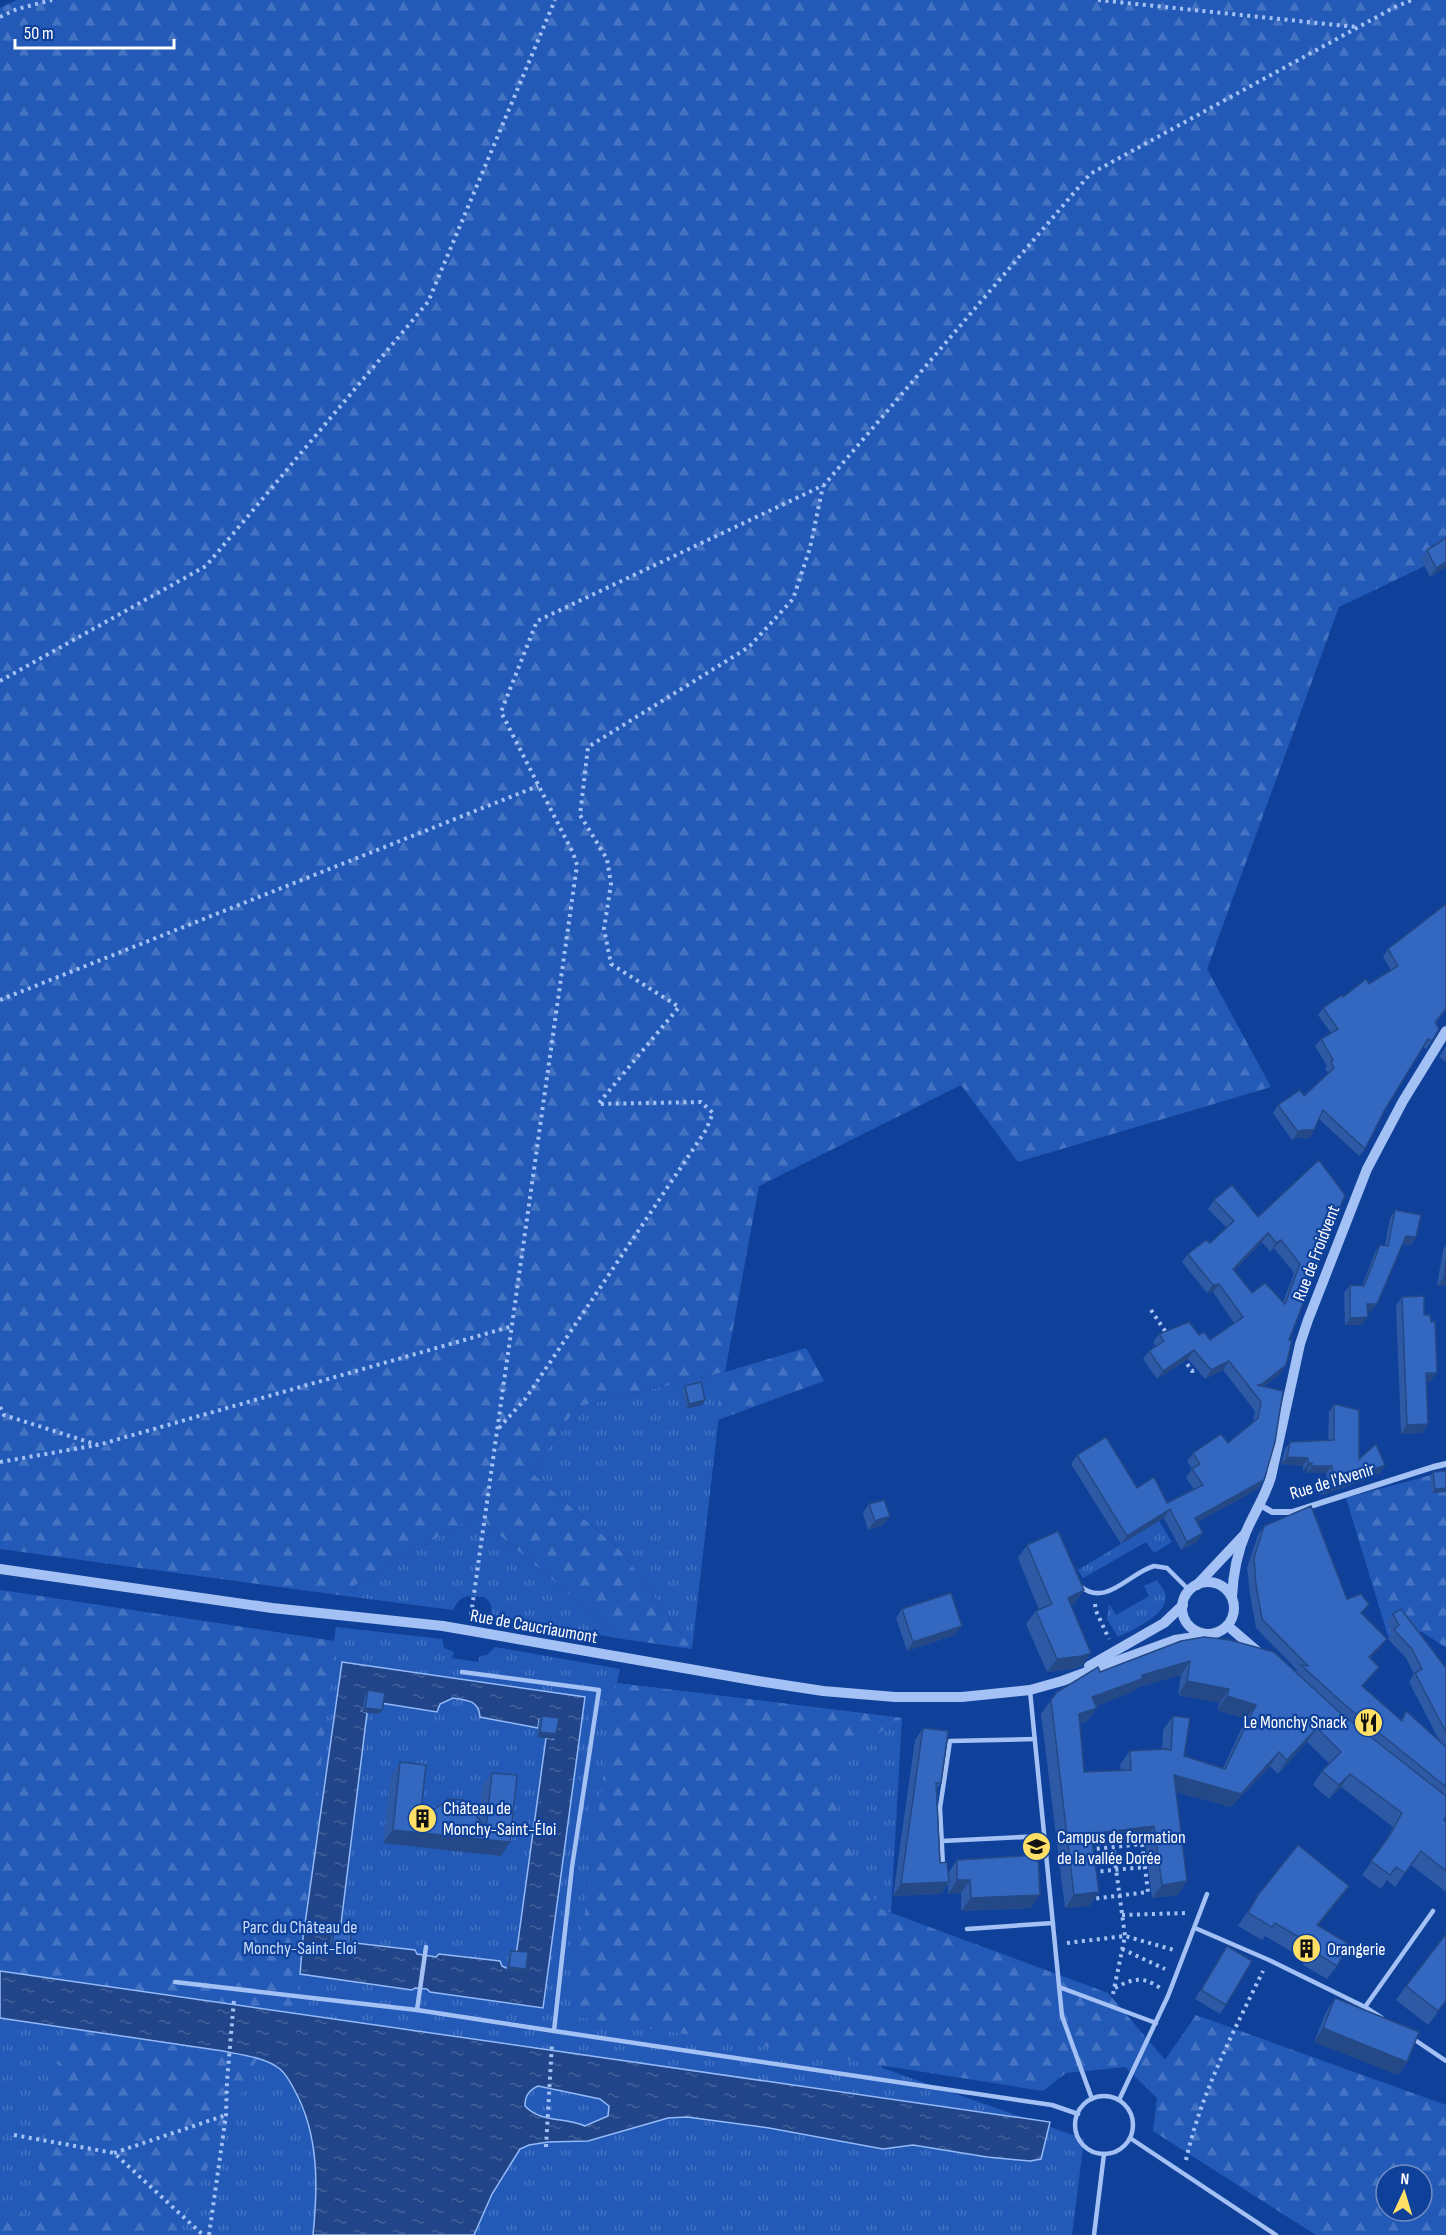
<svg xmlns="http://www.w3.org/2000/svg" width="1446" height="2235" viewBox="0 0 1446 2235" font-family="'Sofia Sans Condensed',sans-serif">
  <defs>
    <pattern id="grass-tufts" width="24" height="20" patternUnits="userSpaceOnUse" patternTransform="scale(1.5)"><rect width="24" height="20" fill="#235ab8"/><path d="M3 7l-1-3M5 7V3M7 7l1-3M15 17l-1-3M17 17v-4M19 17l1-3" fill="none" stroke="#4473c3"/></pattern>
    <pattern id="forest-firs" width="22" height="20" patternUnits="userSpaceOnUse" patternTransform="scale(1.5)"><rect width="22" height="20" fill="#235ab8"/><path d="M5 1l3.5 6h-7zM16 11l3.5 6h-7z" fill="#4473c3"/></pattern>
    <pattern id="water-ripples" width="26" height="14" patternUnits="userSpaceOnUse" patternTransform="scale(1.5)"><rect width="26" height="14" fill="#214588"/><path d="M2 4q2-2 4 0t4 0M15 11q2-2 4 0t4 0" fill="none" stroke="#42619a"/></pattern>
  </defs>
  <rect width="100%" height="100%" fill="#10419a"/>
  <g fill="url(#grass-tufts)">
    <polygon points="724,1372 692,1649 623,1553 531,1472 577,1407"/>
    <path d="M476 1515 622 1639 492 1615 491 1605 485 1597C468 1596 461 1594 453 1610L353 1597 355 1585Z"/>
    <polygon points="1159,1521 1172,1542 1154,1553 1146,1542 1083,1578 1078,1570"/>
    <path d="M1157 1580C1159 1584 1164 1589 1165 1593 1171 1614 1132 1630 1118 1637L1107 1619 1109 1604 1116 1615 1149 1596 1144 1586Z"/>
    <polygon points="0,1590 334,1641 336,1627 442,1639 444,1648 454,1652 452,1658 478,1662 480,1656 487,1655 495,1647 620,1669 617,1683 902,1718 882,2068 1084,2139 1072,2235 0,2235"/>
  </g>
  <g fill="url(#forest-firs)" fill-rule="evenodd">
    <polygon points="17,0 1446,0 1446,556 1339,607 1207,969 1271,1087 1018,1162 961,1085 759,1186 725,1372 806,1348 824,1381 715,1421 724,1372 577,1407 531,1472 623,1553 692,1649 622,1639 476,1515 355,1585 353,1597 0,1549 0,8"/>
    <polygon points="1446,1471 1446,1646 1445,1647 1422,1632 1388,1636 1346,1498"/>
    <polygon points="0,1590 334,1641 295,2015 0,1971"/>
    <path d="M616 1683 902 1718 827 1766 845 1840 878 1908 1108 1993 1165 2060 1196 2015 1446 2105V2235H1316L1153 2131 1157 2098 1125 2067 1066 2073 1043 2091 571 2016ZM1386 2175H1422V2211H1386Z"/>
    <polygon points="65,2028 257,2059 177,2235 0,2235 0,2210 30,2216"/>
  </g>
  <g fill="url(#water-ripples)" stroke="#94baf8" stroke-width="1.5" fill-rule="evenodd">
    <path d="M342 1662 585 1697 543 2008 430 1992 427 1989 415 1988 412 1990 300 1974 303 1938ZM453 1698C468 1700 479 1701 480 1717L538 1728 539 1720 553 1739 546 1738 516 1956 506 1968 502 1966 500 1961 439 1954 436 1957 417 1954 415 1950 355 1943 351 1946H348L340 1932 367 1713 362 1711 381 1703 437 1712 440 1704Z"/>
    <path d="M0 1971 1050 2122 1041 2159 1030 2161 987 2157 913 2145 883 2149 769 2128 687 2117 668 2118 588 2141 548 2142 529 2145 520 2149 492 2194 474 2235H313C318 2187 319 2135 295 2091 291 2083 287 2075 280 2069 265 2057 241 2055 223 2051L0 2018ZM538 2086 600 2099 609 2106 608 2116 585 2126C565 2117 541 2123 525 2106 525 2096 528 2091 538 2086Z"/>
  </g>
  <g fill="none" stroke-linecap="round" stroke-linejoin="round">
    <g stroke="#a3c1f4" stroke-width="4" stroke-dasharray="3 4.5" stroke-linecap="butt">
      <polyline points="1098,0 1356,27"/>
      <polyline points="0,17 17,9 52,0"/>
      <polyline points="0,681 206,566 428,302 555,0"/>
      <polyline points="0,1000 538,786"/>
      <polyline points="1151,1310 1167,1334"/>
      <polyline points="1183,1358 1192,1371 1201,1368"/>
      <polyline points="0,1407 4,1415 98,1445 513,1326"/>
      <polyline points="499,1428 526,1398 706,1130 713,1113 701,1102 598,1104 679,1007 611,964 604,929 611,884 607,859 580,815 588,747 749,647 793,599 810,548 823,486"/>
      <polyline points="0,1462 97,1445"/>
      <polyline points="1095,1604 1096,1611 1109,1639"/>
      <polyline points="471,1615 577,865 573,853 501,712 537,621 824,485 1090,174 1395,7 1412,0"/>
      <polygon points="1142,1844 1148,1892 1092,1899 1086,1850"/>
      <polyline points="1093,1872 1145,1867"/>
      <polyline points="1122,1915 1187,1913"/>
      <polyline points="1067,1943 1125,1936 1174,1950"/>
      <polyline points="1122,1949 1165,1969"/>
      <path d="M1115 1988C1133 1978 1143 1976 1160 1988"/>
      <polyline points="1113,1994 1125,1936 1113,1847"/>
      <polyline points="14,2135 114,2153 203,2235"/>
      <polyline points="546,2147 552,2043"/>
      <polyline points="114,2153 226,2115"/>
      <path d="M1186 2160C1201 2093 1233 2033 1263 1971"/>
      <polyline points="209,2235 226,2115 227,2081 234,2000"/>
    </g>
    <g stroke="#a3c1f4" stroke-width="4.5">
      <path d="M1080 1586C1106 1608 1129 1573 1154 1566L1167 1568 1189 1590"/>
      <polyline points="462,1672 599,1690 572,1867 554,2031 1052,2105 1078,2114"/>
      <polyline points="1030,1691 1062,2016 1092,2099"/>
      <polyline points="942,1841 1044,1836"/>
      <polyline points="943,1866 940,1808 950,1741 1035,1739"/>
      <polyline points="1195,1928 1269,1960 1365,2007 1433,1911"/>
      <polyline points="967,1929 1053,1923"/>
      <polyline points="175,1982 417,2010 426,1947"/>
      <polyline points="1059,1987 1156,2023"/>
      <polyline points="1365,2007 1382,2018"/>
      <polyline points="417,2010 554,2031"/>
      <polyline points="1412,2038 1446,2061"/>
      <circle cx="1104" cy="2125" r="29"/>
      <polyline points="1119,2100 1168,1996 1207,1894"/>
      <polyline points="1130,2138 1276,2235"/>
      <polyline points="1094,2235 1104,2154"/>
    </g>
    <polyline stroke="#a3c1f4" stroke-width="6" points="1260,1505 1272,1512 1292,1512 1433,1467 1446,1464"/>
    <g stroke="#a3c1f4" stroke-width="10">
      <polyline points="0,1569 272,1608 443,1626 758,1681 823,1691 895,1697 962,1697 1030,1690 1062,1681 1175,1640 1208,1635"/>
      <circle cx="1208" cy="1608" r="26"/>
      <polyline points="1197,1585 1245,1534"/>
      <path d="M1232 1597C1233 1575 1237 1553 1246 1532 1254 1513 1265 1497 1271 1477L1300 1344 1308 1320 1367 1169 1403 1101 1446 1031"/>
      <polyline points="1228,1626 1264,1657"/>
      <polyline points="1089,1666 1164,1623 1183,1605"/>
    </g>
  </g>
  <g fill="#2d59a5" fill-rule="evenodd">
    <polygon points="1427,550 1446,567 1430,577 1421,559"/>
    <polygon points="1446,904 1446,1010 1436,1023 1432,1041 1426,1049 1423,1047 1384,1111 1365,1149 1359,1156 1319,1119 1314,1130 1309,1138 1297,1137 1292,1140 1273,1113 1278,1105 1304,1096 1328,1073 1325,1069 1327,1066 1315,1046 1321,1039 1331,1033 1318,1015 1323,1008 1343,997 1369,984 1391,970 1383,957 1388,949"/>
    <polygon points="1446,1046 1446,1062 1439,1057"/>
    <path d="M1319 1160 1289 1340 1280 1374 1264 1386V1480L1258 1489 1197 1522V1542L1181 1550 1164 1518 1121 1544 1071 1464 1077 1455 1167 1503 1194 1489 1186 1478 1192 1469 1187 1461 1193 1453 1228 1443 1253 1423 1255 1411 1223 1370 1205 1379 1188 1359 1157 1379 1143 1359 1149 1351 1156 1347 1153 1342 1159 1334 1199 1335 1210 1340 1234 1323 1213 1292 1207 1293 1182 1262 1188 1254 1210 1243 1227 1228 1208 1209 1214 1200 1258 1217ZM1262 1242 1270 1252 1274 1248 1294 1273 1283 1302 1252 1293 1234 1270Z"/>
    <polygon points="1395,1210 1416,1237 1411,1245 1403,1244 1372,1311 1367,1311 1362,1325 1345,1325 1344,1293 1350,1285 1362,1286 1375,1252 1380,1245 1385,1245 1390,1218"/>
    <polygon points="1446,1245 1446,1285 1437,1286 1443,1250"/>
    <polygon points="1402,1297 1424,1315 1430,1382 1426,1382 1428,1424 1422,1433 1401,1434 1396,1305"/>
    <polygon points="685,1386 705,1400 702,1405 686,1409 682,1391"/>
    <polygon points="1334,1404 1359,1459 1385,1465 1380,1473 1370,1476 1367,1479 1322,1495 1321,1494 1329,1485 1326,1473 1307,1473 1307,1470 1303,1471 1303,1466 1281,1464 1285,1449 1290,1442 1328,1440 1329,1412"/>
    <polygon points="1433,1472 1446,1492 1432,1493 1430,1477"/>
    <polygon points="869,1504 890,1516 883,1525 868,1530 863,1513"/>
    <path d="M1264 1526 1347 1599 1362 1614 1380 1648 1370 1658 1373 1675 1363 1686 1401 1720 1406 1711 1440 1742 1409 1682 1414 1674 1406 1658 1388 1639 1392 1633 1387 1623 1393 1614 1446 1668V1816L1444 1820 1446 1822V1892L1411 1865 1395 1887 1387 1880 1381 1889 1362 1875 1382 1847 1393 1827 1341 1787 1329 1799 1313 1785 1322 1771 1330 1764 1307 1742 1278 1774 1270 1766 1231 1807 1176 1792 1187 1881 1178 1895 1152 1898 1145 1840 1093 1846 1099 1892 1089 1906 1065 1908 1041 1714 1057 1692 1100 1672 1181 1641 1296 1672 1297 1670 1256 1628 1250 1594 1247 1567 1258 1535ZM1181 1675 1178 1695 1220 1703 1217 1710 1246 1719 1223 1768 1184 1756 1173 1716 1163 1730 1162 1749 1130 1751 1120 1764 1121 1771 1084 1772 1080 1724 1087 1721 1097 1708 1096 1706 1133 1692 1136 1688Z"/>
    <polygon points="1027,1545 1084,1590 1074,1604 1071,1605 1082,1666 1072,1669 1047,1672 1026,1624 1036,1611 1039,1610 1018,1558"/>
    <polygon points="902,1609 955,1635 907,1651 896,1618"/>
    <polygon points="368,1690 382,1710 379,1714 362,1712 365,1695"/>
    <polygon points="542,1716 556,1734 553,1739 537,1737 539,1720"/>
    <polygon points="923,1728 941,1783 937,1789 940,1863 948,1873 957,1860 1031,1908 961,1911 961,1893 948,1894 948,1884 941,1894 893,1896 915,1740"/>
    <polygon points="400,1762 420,1820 479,1819 482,1786 492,1773 510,1842 501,1856 383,1843 391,1776"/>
    <polygon points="1349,1886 1318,1926 1337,1966 1327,1979 1303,1965 1306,1960 1265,1936 1262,1940 1238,1926 1249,1909 1258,1895"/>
    <polygon points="335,1926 347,1951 329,1948 332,1930"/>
    <polygon points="1227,1946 1226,2005 1220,2014 1195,1999"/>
    <polygon points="511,1951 522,1973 506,1971 508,1955"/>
    <polygon points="1406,1986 1446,2002 1428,2025 1396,2000"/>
    <polygon points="1335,1998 1407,2062 1398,2075 1314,2042 1326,2012"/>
  </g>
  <g fill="#244986">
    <polygon points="1446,562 1446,567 1430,577 1436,568"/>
    <polygon points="1302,1130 1314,1130 1309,1138 1297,1137 1292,1140 1298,1132"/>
    <polygon points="1268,1233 1262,1242 1227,1278 1233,1269"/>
    <polygon points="1406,1236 1416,1237 1411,1245 1401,1243"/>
    <polygon points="1281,1240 1274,1248 1270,1252 1276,1243"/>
    <polygon points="1444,1277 1446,1277 1446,1285 1437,1286"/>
    <polygon points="1219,1284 1213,1292 1207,1293 1213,1285"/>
    <polygon points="1367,1304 1377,1304 1372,1311 1362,1311"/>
    <polygon points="1368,1317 1362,1325 1345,1325 1350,1318"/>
    <polygon points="1194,1350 1188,1359 1157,1379 1163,1371"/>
    <polygon points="1229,1361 1223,1370 1205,1379 1211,1370"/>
    <polygon points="1286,1365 1280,1374 1255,1393 1257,1385"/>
    <polygon points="1426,1373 1437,1373 1430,1382 1420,1382"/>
    <polygon points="705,1400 702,1405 686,1409 689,1404"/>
    <polygon points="1428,1424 1422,1433 1401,1434 1407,1425"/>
    <polygon points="1287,1457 1308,1458 1303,1466 1281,1464"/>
    <polygon points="1308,1463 1312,1463 1307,1470 1303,1471"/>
    <polygon points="1385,1465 1380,1473 1370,1476 1367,1479 1322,1495 1327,1488"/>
    <polygon points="1312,1466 1332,1466 1326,1473 1307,1473"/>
    <polygon points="1264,1480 1258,1489 1189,1527 1195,1518"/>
    <polygon points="1446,1488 1446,1492 1432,1493 1435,1489"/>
    <polygon points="1170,1509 1164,1518 1121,1544 1127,1536"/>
    <polygon points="890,1516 883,1525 868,1530 875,1521"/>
    <polygon points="1203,1533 1197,1542 1181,1550 1187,1542"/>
    <polygon points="1084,1590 1074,1604 1058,1611 1068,1598"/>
    <polygon points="962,1626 955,1635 907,1651 913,1642"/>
    <polygon points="1387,1639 1380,1648 1363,1666 1369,1657"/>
    <polygon points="1091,1653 1082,1666 1072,1669 1047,1672 1057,1659"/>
    <polygon points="1190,1661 1181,1675 1136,1688 1133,1692 1083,1711 1092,1697 1142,1675"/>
    <polygon points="1379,1667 1373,1675 1356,1694 1362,1686"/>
    <polygon points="1187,1681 1229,1689 1220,1703 1178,1695"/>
    <polygon points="1227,1696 1256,1705 1246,1719 1217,1710"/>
    <polygon points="365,1708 382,1710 379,1714 362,1712"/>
    <polygon points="1097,1708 1087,1721 1070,1728 1079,1714"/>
    <polygon points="1317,1728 1307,1742 1278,1774 1287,1760"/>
    <polygon points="540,1732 556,1734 553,1739 537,1737"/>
    <polygon points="1279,1752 1270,1766 1231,1807 1164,1789 1174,1775 1241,1794"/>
    <polygon points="1350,1774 1341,1787 1329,1799 1339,1785"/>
    <polygon points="1154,1826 1145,1840 1082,1847 1091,1834"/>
    <polygon points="393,1830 510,1842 501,1856 383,1843"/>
    <polygon points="957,1880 970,1880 961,1893 948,1894"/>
    <polygon points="1187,1881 1178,1895 1152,1898 1162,1885"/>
    <polygon points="949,1882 941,1894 893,1896 901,1884"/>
    <polygon points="1349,1886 1340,1899 1308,1938 1317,1925"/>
    <polygon points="1099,1892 1089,1906 1065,1908 1074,1895"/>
    <polygon points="1040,1895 1031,1908 961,1911 971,1898"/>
    <polygon points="332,1944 350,1946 347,1951 329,1948"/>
    <polygon points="509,1967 526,1969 522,1973 506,1971"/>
    <polygon points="1446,2001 1446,2002 1428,2025 1438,2011"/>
    <polygon points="1323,2028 1407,2062 1398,2075 1314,2042"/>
  </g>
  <g fill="#3468c0" stroke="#244986" stroke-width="1.5" fill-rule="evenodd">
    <polygon points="1446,538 1446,562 1436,568 1427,550"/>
    <polygon points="1446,904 1446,1009 1435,1022 1439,1029 1432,1041 1428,1039 1384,1111 1365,1149 1323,1110 1314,1130 1302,1130 1298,1132 1278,1105 1300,1090 1304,1096 1334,1068 1331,1061 1333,1060 1321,1039 1338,1029 1323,1008 1342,995 1343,997 1366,979 1369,984 1398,966 1388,949"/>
    <path d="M1319 1160 1345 1195 1289 1340H1292L1286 1365 1262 1384 1257 1385 1283 1391 1275 1442 1264 1480 1195 1518 1203 1533 1187 1542 1170 1509 1127 1536 1077 1455 1106 1437 1137 1488 1154 1477 1167 1503 1203 1485 1192 1469 1200 1464 1193 1453 1221 1434 1228 1443 1258 1418 1261 1402 1229 1361 1211 1370 1194 1350 1163 1371 1149 1351 1164 1341 1159 1334 1189 1322 1199 1335 1204 1332 1210 1340 1243 1317 1219 1284 1213 1285 1188 1254 1206 1240 1210 1243 1234 1221 1214 1200 1232 1185 1258 1217ZM1268 1233 1276 1243 1281 1240 1300 1264 1285 1304 1265 1283 1252 1293 1233 1269Z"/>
    <polygon points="1395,1210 1421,1215 1416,1237 1406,1236 1377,1304 1367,1304 1368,1317 1350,1318 1350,1285 1364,1286 1380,1245 1388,1246"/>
    <polygon points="1446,1261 1446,1277 1444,1277"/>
    <polygon points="1424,1296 1424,1315 1430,1315 1431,1322 1435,1321 1437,1373 1426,1373 1428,1424 1407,1425 1402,1297"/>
    <polygon points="701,1382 705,1400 689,1404 685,1386"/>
    <polygon points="1334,1404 1359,1410 1359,1459 1376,1444 1385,1465 1372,1470 1373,1472 1327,1488 1327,1486 1334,1480 1332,1466 1312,1466 1312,1463 1308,1463 1308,1458 1287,1457 1290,1442 1334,1440"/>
    <polygon points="1446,1471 1446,1488 1435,1489 1433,1472"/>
    <polygon points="884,1500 890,1516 875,1521 869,1504"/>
    <polygon points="1311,1506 1347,1599 1361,1594 1369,1604 1361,1613 1387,1639 1369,1657 1379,1667 1362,1686 1402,1721 1406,1711 1446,1747 1446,1787 1345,1705 1301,1665 1308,1666 1262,1619 1256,1585 1254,1558 1264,1526"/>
    <polygon points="1058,1531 1084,1590 1068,1598 1091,1653 1082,1656 1057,1659 1036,1611 1052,1604 1027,1545"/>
    <polygon points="951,1593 962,1626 913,1642 902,1609"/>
    <polygon points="1401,1609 1446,1668 1446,1732 1415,1673 1422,1669 1412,1649 1394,1630 1399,1625 1393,1614"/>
    <path d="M1204 1637 1230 1640 1274 1652 1339 1712 1446 1796V1816L1444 1820 1446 1822V1871L1421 1851 1405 1873 1396 1867 1390 1875 1371 1861 1390 1835 1402 1813 1350 1774 1339 1785 1322 1771 1341 1752 1317 1728 1287 1760 1279 1752 1241 1794 1174 1775 1187 1881 1162 1885 1154 1826 1091 1834 1099 1892 1074 1895 1051 1700 1057 1692 1098 1667 1100 1672 1181 1641ZM1190 1661 1187 1681 1229 1689 1227 1696 1256 1705 1225 1769 1184 1756 1190 1718 1173 1716 1171 1750 1165 1749 1130 1751 1131 1770 1084 1772 1079 1714 1097 1708 1092 1697 1142 1679V1675Z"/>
    <polygon points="368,1690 385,1693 382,1710 365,1708"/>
    <polygon points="542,1716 559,1718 556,1734 540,1732"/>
    <polygon points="923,1728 948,1731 941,1783 936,1783 940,1863 947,1862 949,1882 901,1884"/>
    <polygon points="400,1762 426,1765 420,1820 448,1799 463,1800 486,1828 492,1773 517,1775 510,1842 393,1830"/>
    <polygon points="1298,1845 1349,1886 1317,1925 1349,1944 1337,1966 1313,1951 1316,1947 1275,1923 1272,1927 1248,1913 1258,1895"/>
    <polygon points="1038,1855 1040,1895 971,1898 970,1880 957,1880 957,1860"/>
    <polygon points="335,1926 352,1929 350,1946 332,1944"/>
    <polygon points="1446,1934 1446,2001 1438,2011 1406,1986"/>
    <polygon points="1227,1946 1252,1961 1226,2005 1201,1990"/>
    <polygon points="511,1951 528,1952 526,1969 509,1967"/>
    <polygon points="1335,1998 1419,2032 1407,2062 1323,2028"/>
  </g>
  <defs>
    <symbol id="restaurant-disc" viewBox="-11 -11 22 22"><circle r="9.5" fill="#ffdf66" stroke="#10419a"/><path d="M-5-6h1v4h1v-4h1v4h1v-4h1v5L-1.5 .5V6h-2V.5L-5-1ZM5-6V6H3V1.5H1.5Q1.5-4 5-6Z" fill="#111"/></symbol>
    <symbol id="building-disc" viewBox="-11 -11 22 22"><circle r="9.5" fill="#ffdf66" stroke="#10419a"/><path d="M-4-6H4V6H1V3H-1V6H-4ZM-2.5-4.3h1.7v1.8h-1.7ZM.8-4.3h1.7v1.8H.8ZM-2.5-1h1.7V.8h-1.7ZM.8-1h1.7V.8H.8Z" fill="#111"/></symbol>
    <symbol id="university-disc" viewBox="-11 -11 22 22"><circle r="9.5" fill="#ffdf66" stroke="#10419a"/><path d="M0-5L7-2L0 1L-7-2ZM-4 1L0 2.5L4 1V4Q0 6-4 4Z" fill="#111"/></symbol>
  </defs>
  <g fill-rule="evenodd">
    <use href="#restaurant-disc" x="1352" y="1706" width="33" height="33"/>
    <use href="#building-disc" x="406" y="1802" width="33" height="33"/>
    <use href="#university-disc" x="1020" y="1830" width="33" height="33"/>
    <use href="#building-disc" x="1290" y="1932" width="33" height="33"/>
  </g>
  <g text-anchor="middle" stroke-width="4.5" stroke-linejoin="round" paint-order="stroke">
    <g font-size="18" fill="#fff" stroke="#10419a">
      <text transform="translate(1316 1253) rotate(-69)" y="6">Rue de Froidvent</text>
      <text transform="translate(1332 1481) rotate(-17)" y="6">Rue de l'Avenir</text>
      <text transform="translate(534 1626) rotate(10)" y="6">Rue de Caucriaumont</text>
    </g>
    <g font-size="18" fill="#fff" stroke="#10419a" text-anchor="start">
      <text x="1347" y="1728" text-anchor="end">Le Monchy Snack</text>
      <text x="443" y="1814">Château de<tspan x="443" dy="21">Monchy-Saint-Éloi</tspan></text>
      <text x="1057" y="1843">Campus de formation<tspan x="1057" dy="21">de la vallée Dorée</tspan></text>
      <text x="1327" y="1955">Orangerie</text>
    </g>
    <g font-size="18" fill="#cbdefe" stroke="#10419a">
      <text x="300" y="1933">Parc du Château de<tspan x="300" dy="21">Monchy-Saint-Eloi</tspan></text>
    </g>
  </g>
  <g transform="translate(1404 2193) rotate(4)"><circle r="28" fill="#10419a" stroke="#708dc2" stroke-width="1.5"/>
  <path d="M0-4.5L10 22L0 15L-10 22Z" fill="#ffdf66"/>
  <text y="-9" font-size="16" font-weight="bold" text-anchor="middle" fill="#ffffff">N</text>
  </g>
  <path d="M15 39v9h159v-9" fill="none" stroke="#ffffff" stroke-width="3"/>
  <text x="24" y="39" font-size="18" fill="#ffffff" stroke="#10419a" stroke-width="4.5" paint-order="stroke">50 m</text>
</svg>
